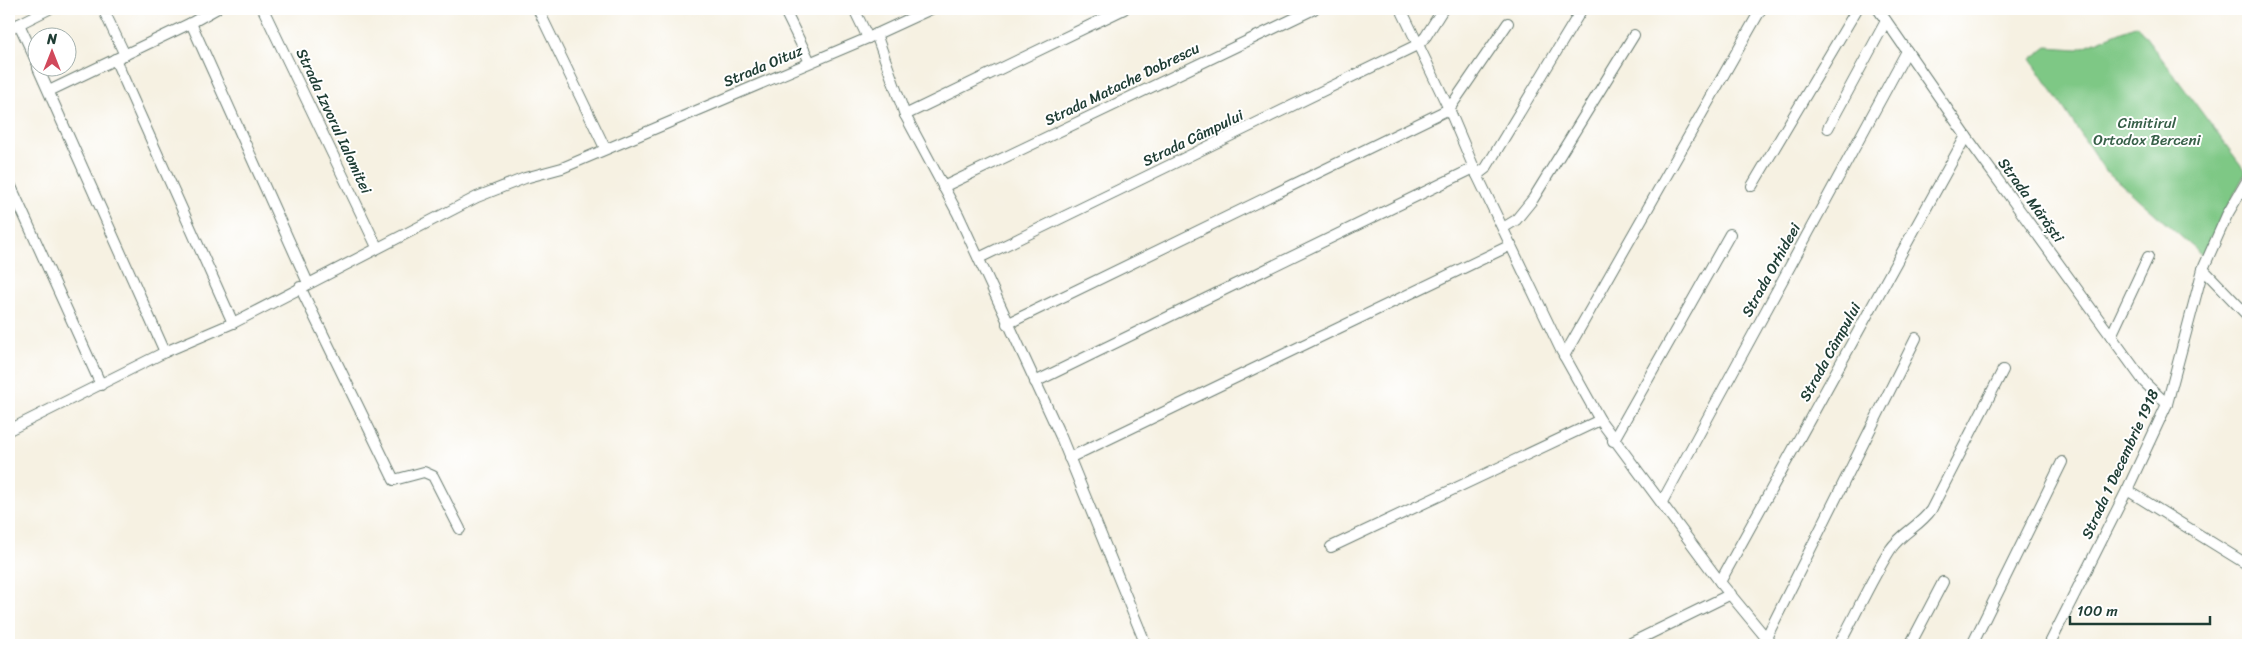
<svg xmlns="http://www.w3.org/2000/svg" width="2257" height="654" viewBox="0 0 2257 654" font-family="Sriracha,sans-serif">
  <rect width="100%" height="100%" fill="#fff"/>
  <filter id="ink" filterUnits="userSpaceOnUse"><feTurbulence type="fractalNoise" baseFrequency=".02" numOctaves="2"/><feDisplacementMap in="SourceGraphic" scale="10" xChannelSelector="R" yChannelSelector="G"/><feConvolveMatrix kernelMatrix="1 2 1 2 8 2 1 2 1" color-interpolation-filters="sRGB"/></filter>
  <filter id="wash" filterUnits="userSpaceOnUse"><feTurbulence type="fractalNoise" baseFrequency=".0096" numOctaves="4" result="noise"/><feDisplacementMap in="SourceGraphic" scale="20" xChannelSelector="R" yChannelSelector="G"/><feGaussianBlur stdDeviation="1.12" result="paint"/><feColorMatrix in="noise" values="0 0 0 0 0 0 0 0 0 0 0 0 0 0 0 0 0 1.4 0 .05"/><feComposite in="paint" operator="in"/></filter>
  <g filter="url(#wash)">
    <rect width="100%" height="100%" fill="#f6f1e2"/>
    <polygon fill="#7ec885" stroke="#4e825c" points="2137,25 2246,172 2202,255 2104,169 2031,59 2047,47 2078,49"/>
  </g>
  <g filter="url(#ink)">
    <g fill="none" stroke-linecap="round" stroke-linejoin="round">
      <defs>
        <g id="minor">
          <polyline points="103,9 125,55"/>
          <polyline points="263,9 377,247"/>
          <polyline points="538,9 605,148"/>
          <polyline points="784,9 810,62"/>
          <polyline points="854,9 868,38"/>
          <polyline points="1401,9 1449,109 1477,175 1561,350 1600,420 1720,582 1772,645"/>
          <polyline points="1878,9 1966,136 2145,383 2167,404"/>
          <polyline points="191,23 308,283"/>
          <polyline points="19,24 38,65"/>
          <polyline points="9,29 49,9"/>
          <polyline points="876,34 905,115 958,214 1061,437 1146,645"/>
          <polyline points="115,59 233,323"/>
          <polyline points="38,68 165,352"/>
          <polyline points="49,91 191,23 216,9"/>
          <polyline points="905,115 1124,9"/>
          <polyline points="1828,128 1886,21"/>
          <polyline points="1477,175 1486,168 1582,9"/>
          <polyline points="9,182 101,385"/>
          <polyline points="1752,186 1857,9"/>
          <polyline points="943,187 1314,9"/>
          <polyline points="1503,228 1516,220 1533,199 1634,35"/>
          <polyline points="979,258 1419,44 1426,36 1443,9"/>
          <polyline points="2203,269 2248,316"/>
          <polyline points="300,287 394,480 424,472 433,476 460,529"/>
          <polyline points="1007,324 1449,109 1508,23"/>
          <polyline points="2111,336 2148,257"/>
          <polyline points="1564,356 1761,9"/>
          <polyline points="1035,382 1474,168"/>
          <polyline points="9,430 165,352 233,323 477,197 525,178 562,168 868,38 931,9"/>
          <polyline points="1613,441 1730,234"/>
          <polyline points="1069,458 1511,245"/>
          <polyline points="2127,490 2248,565"/>
          <polyline points="1662,502 1907,51"/>
          <polyline points="1331,547 1600,420"/>
          <polyline points="1720,582 1966,136"/>
          <polyline points="1766,638 1916,338"/>
          <polyline points="1627,645 1731,594"/>
          <path d="M1839 645C1856 614 1871 580 1890 550 1901 533 1920 526 1931 510L2003 370"/>
          <polyline points="1910,645 1943,582"/>
          <polyline points="1972,645 2062,462"/>
          <polyline points="2049,645 2127,490 2167,404 2203,269 2227,215 2248,179"/>
        </g>
      </defs>
      <use href="#minor" stroke="#6a7c71" stroke-width="12"/>
      <use href="#minor" stroke="#fff" stroke-width="10"/>
    </g>
  </g>
  <g text-anchor="middle" stroke-width="4" stroke-linejoin="round" paint-order="stroke">
    <g font-size="15" fill="#1f3d34" stroke="#fff">
      <text transform="translate(763 66) rotate(-23)" y="5">Strada Oituz</text>
      <text transform="translate(1122 84) rotate(-26)" y="5">Strada Matache Dobrescu</text>
      <text transform="translate(334 121) rotate(65)" y="5">Strada Izvorul Ialomitei</text>
      <text transform="translate(1193 138) rotate(-26)" y="5">Strada Câmpului</text>
      <text transform="translate(2031 200) rotate(54)" y="5">Strada Mărăști</text>
      <text transform="translate(1771 270) rotate(-61)" y="5">Strada Orhideei</text>
      <text transform="translate(1830 352) rotate(-61)" y="5">Strada Câmpului</text>
      <text transform="translate(2120 464) rotate(-65)" y="5">Strada 1 Decembrie 1918</text>
    </g>
    <g font-size="15" fill="#376048" stroke="#fff">
      <text x="2147" y="128">Cimitirul<tspan x="2147" dy="17">Ortodox Berceni</tspan></text>
    </g>
  </g>
  <rect width="2257" height="654" fill="none" stroke="#fff" stroke-width="30"/>
  <g transform="translate(52 52)"><circle r="24" fill="#ffffff" stroke="#a5b1ae"/>
  <path d="M0-4L9 19L0 12L-9 19Z" fill="#d1495b"/>
  <text y="-8" font-size="14" font-weight="bold" text-anchor="middle" fill="#1f3d34">N</text>
  </g>
  <path d="M2070 616v8h140v-8" fill="none" stroke="#1f3d34" stroke-width="2.5"/>
  <text x="2077" y="616" font-size="15" fill="#1f3d34" stroke="#ffffff" stroke-width="4" paint-order="stroke">100 m</text>
</svg>
